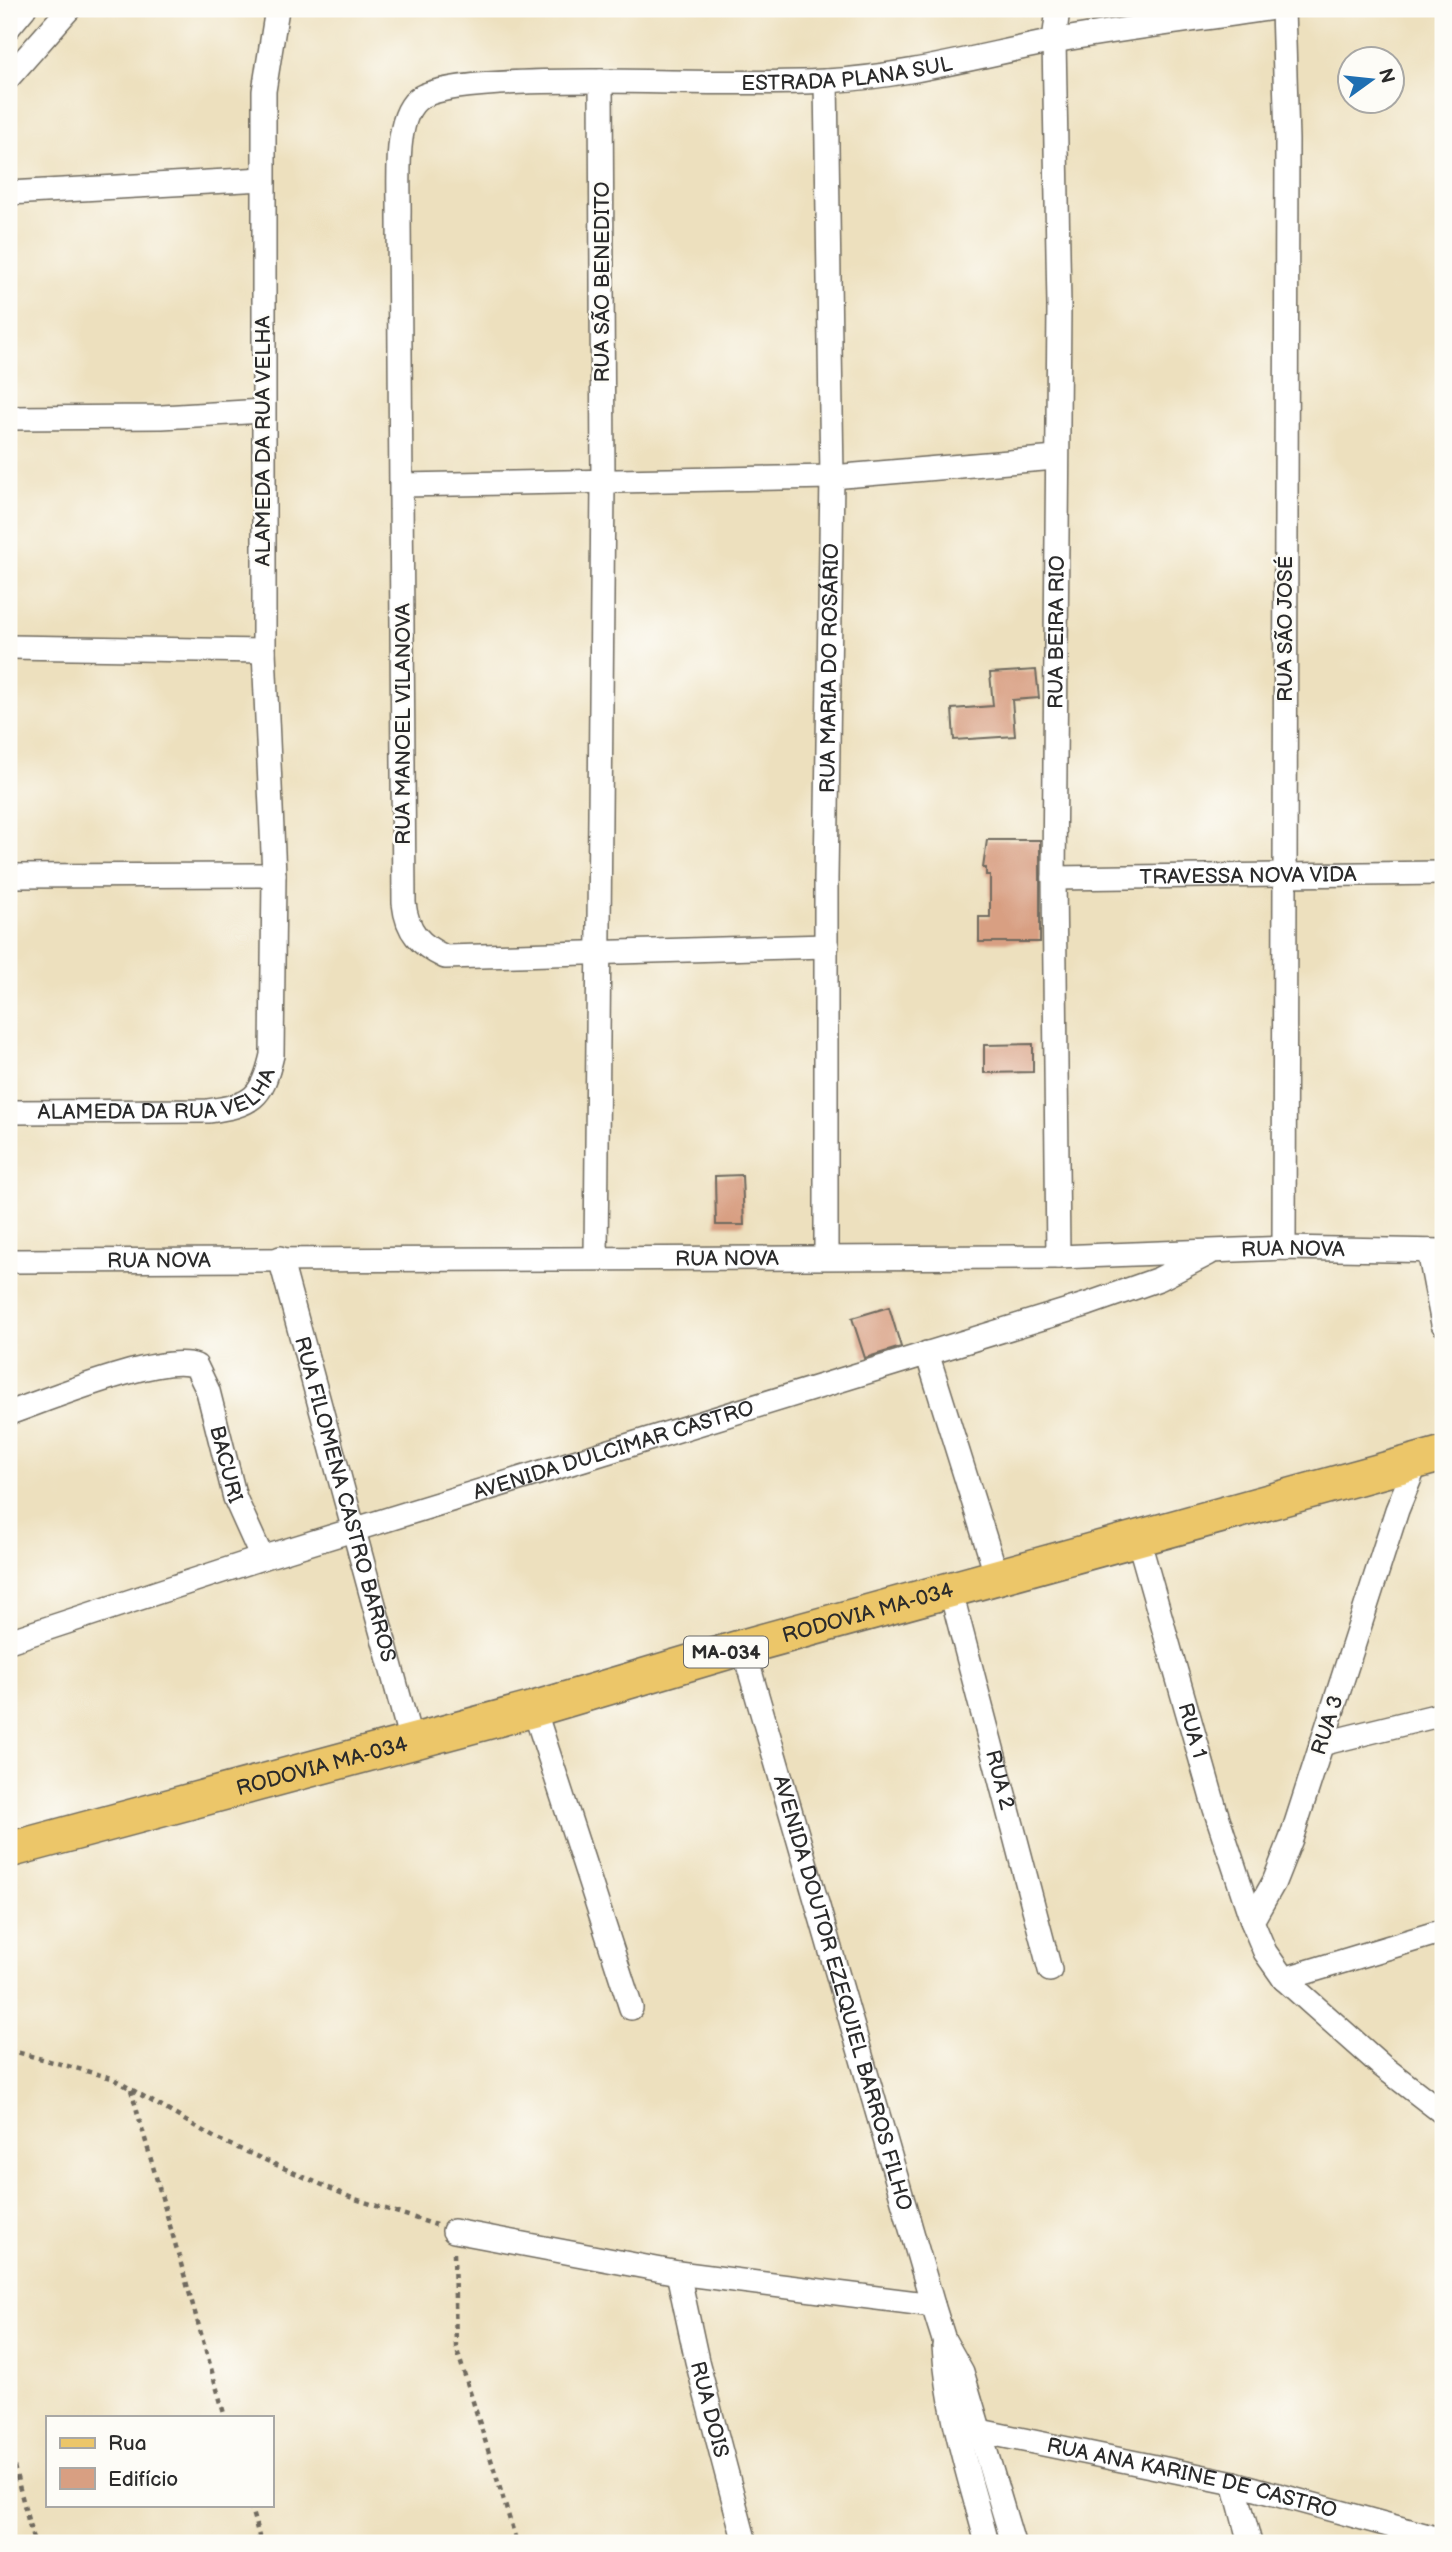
<svg xmlns="http://www.w3.org/2000/svg" width="1452" height="2552" viewBox="0 0 1452 2552" font-family="'Balsamiq Sans',sans-serif">
  <rect width="100%" height="100%" fill="#fdfcf7"/>
  <filter id="ink" filterUnits="userSpaceOnUse"><feTurbulence type="fractalNoise" baseFrequency=".0143" numOctaves="2"/><feDisplacementMap in="SourceGraphic" scale="14" xChannelSelector="R" yChannelSelector="G"/><feConvolveMatrix kernelMatrix="1 2 1 2 8 2 1 2 1" color-interpolation-filters="sRGB"/></filter>
  <filter id="wash" filterUnits="userSpaceOnUse"><feTurbulence type="fractalNoise" baseFrequency=".00686" numOctaves="4" result="noise"/><feDisplacementMap in="SourceGraphic" scale="28" xChannelSelector="R" yChannelSelector="G"/><feGaussianBlur stdDeviation="1.57" result="paint"/><feColorMatrix in="noise" values="0 0 0 0 0 0 0 0 0 0 0 0 0 0 0 0 0 1.4 0 .05"/><feComposite in="paint" operator="in"/></filter>
  <g filter="url(#wash)">
    <rect width="100%" height="100%" fill="#ede0be"/>
    <g id="blocks">
      <g fill="#d89f82">
        <polygon points="1036,670 1039,698 1012,700 1015,736 954,740 952,709 993,706 990,673"/>
        <polygon points="987,840 1040,840 1040,942 979,942 979,917 990,917 990,875 986,875 986,868 983,868"/>
        <polygon points="1033,1044 1033,1072 984,1073 984,1045"/>
        <polygon points="742,1175 744,1225 716,1225 715,1176"/>
        <polygon points="889,1307 901,1347 865,1358 852,1318"/>
      </g>
    </g>
  </g>
  <g filter="url(#ink)">
    <use href="#blocks" fill-opacity="0" stroke="#6f6a5e" stroke-width="2"/>
    <g fill="none" stroke-linecap="round" stroke-linejoin="round">
      <defs>
        <g id="minor">
          <polyline points="1283,9 1287,140 1284,1248"/>
          <polyline points="9,27 24,9"/>
          <polyline points="9,77 69,9"/>
          <polyline points="9,193 263,179"/>
          <polyline points="9,418 162,417 263,411"/>
          <polyline points="403,485 832,477 1056,458"/>
          <polyline points="9,647 264,651"/>
          <polyline points="9,876 274,875"/>
          <path id="s1" d="M1054 878 1443 873"/>
          <path id="s2" d="M827 946 445 957C420 945 407 932 404 903L399 217C400 187 392 114 421 97 448 81 558 81 593 81 670 81 749 85 826 81 903 77 979 56 1054 41 1125 28 1197 20 1268 9"/>
          <path id="s3" d="M9 1112 208 1111C252 1105 262 1099 272 1055L274 875 264 651V91L277 9"/>
          <polyline points="1429,1251 1443,1324"/>
          <path id="s4" d="M826 1256V879L832 477 826 81"/>
          <path id="s5" d="M1058 1257 1054 878 1059 306 1054 41 1058 9"/>
          <path id="s6" d="M280 1258 411 1741"/>
          <polyline points="596,1258 603,483 601,81"/>
          <path id="s7" d="M9 1261 1058 1257 1284 1248 1443 1251"/>
          <polyline points="927,1353 997,1577"/>
          <path id="s8" d="M9 1413C47 1400 162 1352 196 1366L208 1391 235 1498 262 1558"/>
          <polyline points="1417,1461 1397,1510 1291,1839 1274,1882 1252,1921 1265,1952 1284,1979 1382,2066 1443,2113"/>
          <path id="s9" d="M1138 1538 1215 1809 1252 1921"/>
          <path id="s10" d="M951 1592 1050 1970"/>
          <path id="s11" d="M9 1641 262 1558 1088 1304 1159 1279 1208 1254"/>
          <path id="s12" d="M743 1647 933 2305 944 2340 962 2372 1013 2543"/>
          <polyline points="534,1709 631,2008"/>
          <polyline points="1321,1744 1443,1714"/>
          <polyline points="1284,1979 1443,1931"/>
          <polyline points="454,2231 678,2273 933,2305"/>
          <path id="s13" d="M678 2273 697 2361 745 2543"/>
          <path d="M944 2346C948 2414 970 2478 987 2543"/>
          <path id="s14" d="M980 2431 1234 2483 1443 2540"/>
          <polyline points="1234,2483 1250,2543"/>
        </g>
        <g id="primary">
          <path id="s15" d="M9 1850 534 1709 743 1647 1443 1454"/>
        </g>
      </defs>
      <use href="#minor" stroke="#6f6a5e" stroke-width="26"/>
      <use href="#primary" stroke="#6f6a5e" stroke-width="38"/>
      <g stroke="#6f6a5e" stroke-width="4.5" stroke-dasharray="5 5" stroke-linecap="butt">
        <polyline points="9,2050 112,2078 217,2139 352,2198 436,2225"/>
        <polyline points="131,2090 225,2417"/>
        <polyline points="454,2253 456,2347 517,2543"/>
        <polyline points="9,2447 34,2543"/>
        <polyline points="250,2505 261,2543"/>
      </g>
      <use href="#minor" stroke="#fff" stroke-width="23"/>
      <use href="#primary" stroke="#ecc669" stroke-width="35"/>
    </g>
  </g>
  <g text-anchor="middle" stroke-width="5" stroke-linejoin="round" paint-order="stroke">
    <rect fill="#fdfcf7" stroke="#6a6a68" stroke-width="2" x="684" y="1636.5" width="84" height="31" rx="5"/>
    <g font-size="19" font-weight="bold" fill="#2b2b2b">
      <text x="726" y="1659">MA-034</text>
    </g>
    <g font-size="21" fill="#2b2b2b" stroke="#fdfcf7">
      <text dy="7" stroke="none"><textPath href="#s2" startOffset="1694">ESTRADA PLANA SUL</textPath></text>
      <text transform="translate(602 282) rotate(-90)" y="7">RUA SÃO BENEDITO</text>
      <text transform="translate(263 441) rotate(-90)" y="7">ALAMEDA DA RUA VELHA</text>
      <text transform="translate(1285 629) rotate(-90)" y="7">RUA SÃO JOSÉ</text>
      <text dy="7" stroke="none"><textPath href="#s5" startOffset="625">RUA BEIRA RIO</textPath></text>
      <text dy="7" stroke="none"><textPath href="#s4" startOffset="588">RUA MARIA DO ROSÁRIO</textPath></text>
      <text transform="translate(403 724) rotate(-90)" y="7">RUA MANOEL VILANOVA</text>
      <text dy="7" stroke="none"><textPath href="#s1" startOffset="194">TRAVESSA NOVA VIDA</textPath></text>
      <text dy="7" stroke="none"><textPath href="#s3" startOffset="154">ALAMEDA DA RUA VELHA</textPath></text>
      <text dy="7" stroke="none"><textPath href="#s7" startOffset="1284">RUA NOVA</textPath></text>
      <text dy="7" stroke="none"><textPath href="#s7" startOffset="718">RUA NOVA</textPath></text>
      <text dy="7" stroke="none"><textPath href="#s7" startOffset="150">RUA NOVA</textPath></text>
      <text dy="7" stroke="none"><textPath href="#s11" startOffset="634">AVENIDA DULCIMAR CASTRO</textPath></text>
      <text dy="7" stroke="none"><textPath href="#s8" startOffset="298">BACURI</textPath></text>
      <text dy="7" stroke="none"><textPath href="#s6" startOffset="250">RUA FILOMENA CASTRO BARROS</textPath></text>
      <text dy="7" stroke="none"><textPath href="#s15" startOffset="891">RODOVIA MA-034</textPath></text>
      <text transform="translate(1327 1725) rotate(-72)" y="7">RUA 3</text>
      <text dy="7" stroke="none"><textPath href="#s9" startOffset="200">RUA 1</textPath></text>
      <text dy="7" stroke="none"><textPath href="#s15" startOffset="324">RODOVIA MA-034</textPath></text>
      <text dy="7" stroke="none"><textPath href="#s10" startOffset="194">RUA 2</textPath></text>
      <text dy="7" stroke="none"><textPath href="#s12" startOffset="360">AVENIDA DOUTOR EZEQUIEL BARROS FILHO</textPath></text>
      <text dy="7" stroke="none"><textPath href="#s13" startOffset="140">RUA DOIS</textPath></text>
      <text dy="7" stroke="none"><textPath href="#s14" startOffset="217">RUA ANA KARINE DE CASTRO</textPath></text>
    </g>
  </g>
  <rect width="1452" height="2552" fill="none" stroke="#fdfcf7" stroke-width="35"/>
  <rect x="46" y="2416" width="228" height="91" fill="#fdfcf7" stroke="#a9a8a5" stroke-width="2"/>
  <rect x="60" y="2438" width="35" height="10" fill="#ecc669" stroke="#a9a8a5" stroke-width="2"/>
  <text x="108" y="2450" font-size="21" fill="#2b2b2b">Rua</text>
  <rect x="60" y="2468" width="35" height="21" fill="#d89f82" stroke="#a9a8a5" stroke-width="2"/>
  <text x="108" y="2486" font-size="21" fill="#2b2b2b">Edifício</text>
  <g transform="translate(1371 80) rotate(75)"><circle r="33" fill="#fdfcf7" stroke="#a9a8a5" stroke-width="2"/>
  <path d="M0-5L12 26L0 18L-12 26Z" fill="#1f6fb2"/>
  <text y="-10" font-size="19" font-weight="bold" text-anchor="middle" fill="#2b2b2b">N</text>
  </g>
</svg>
